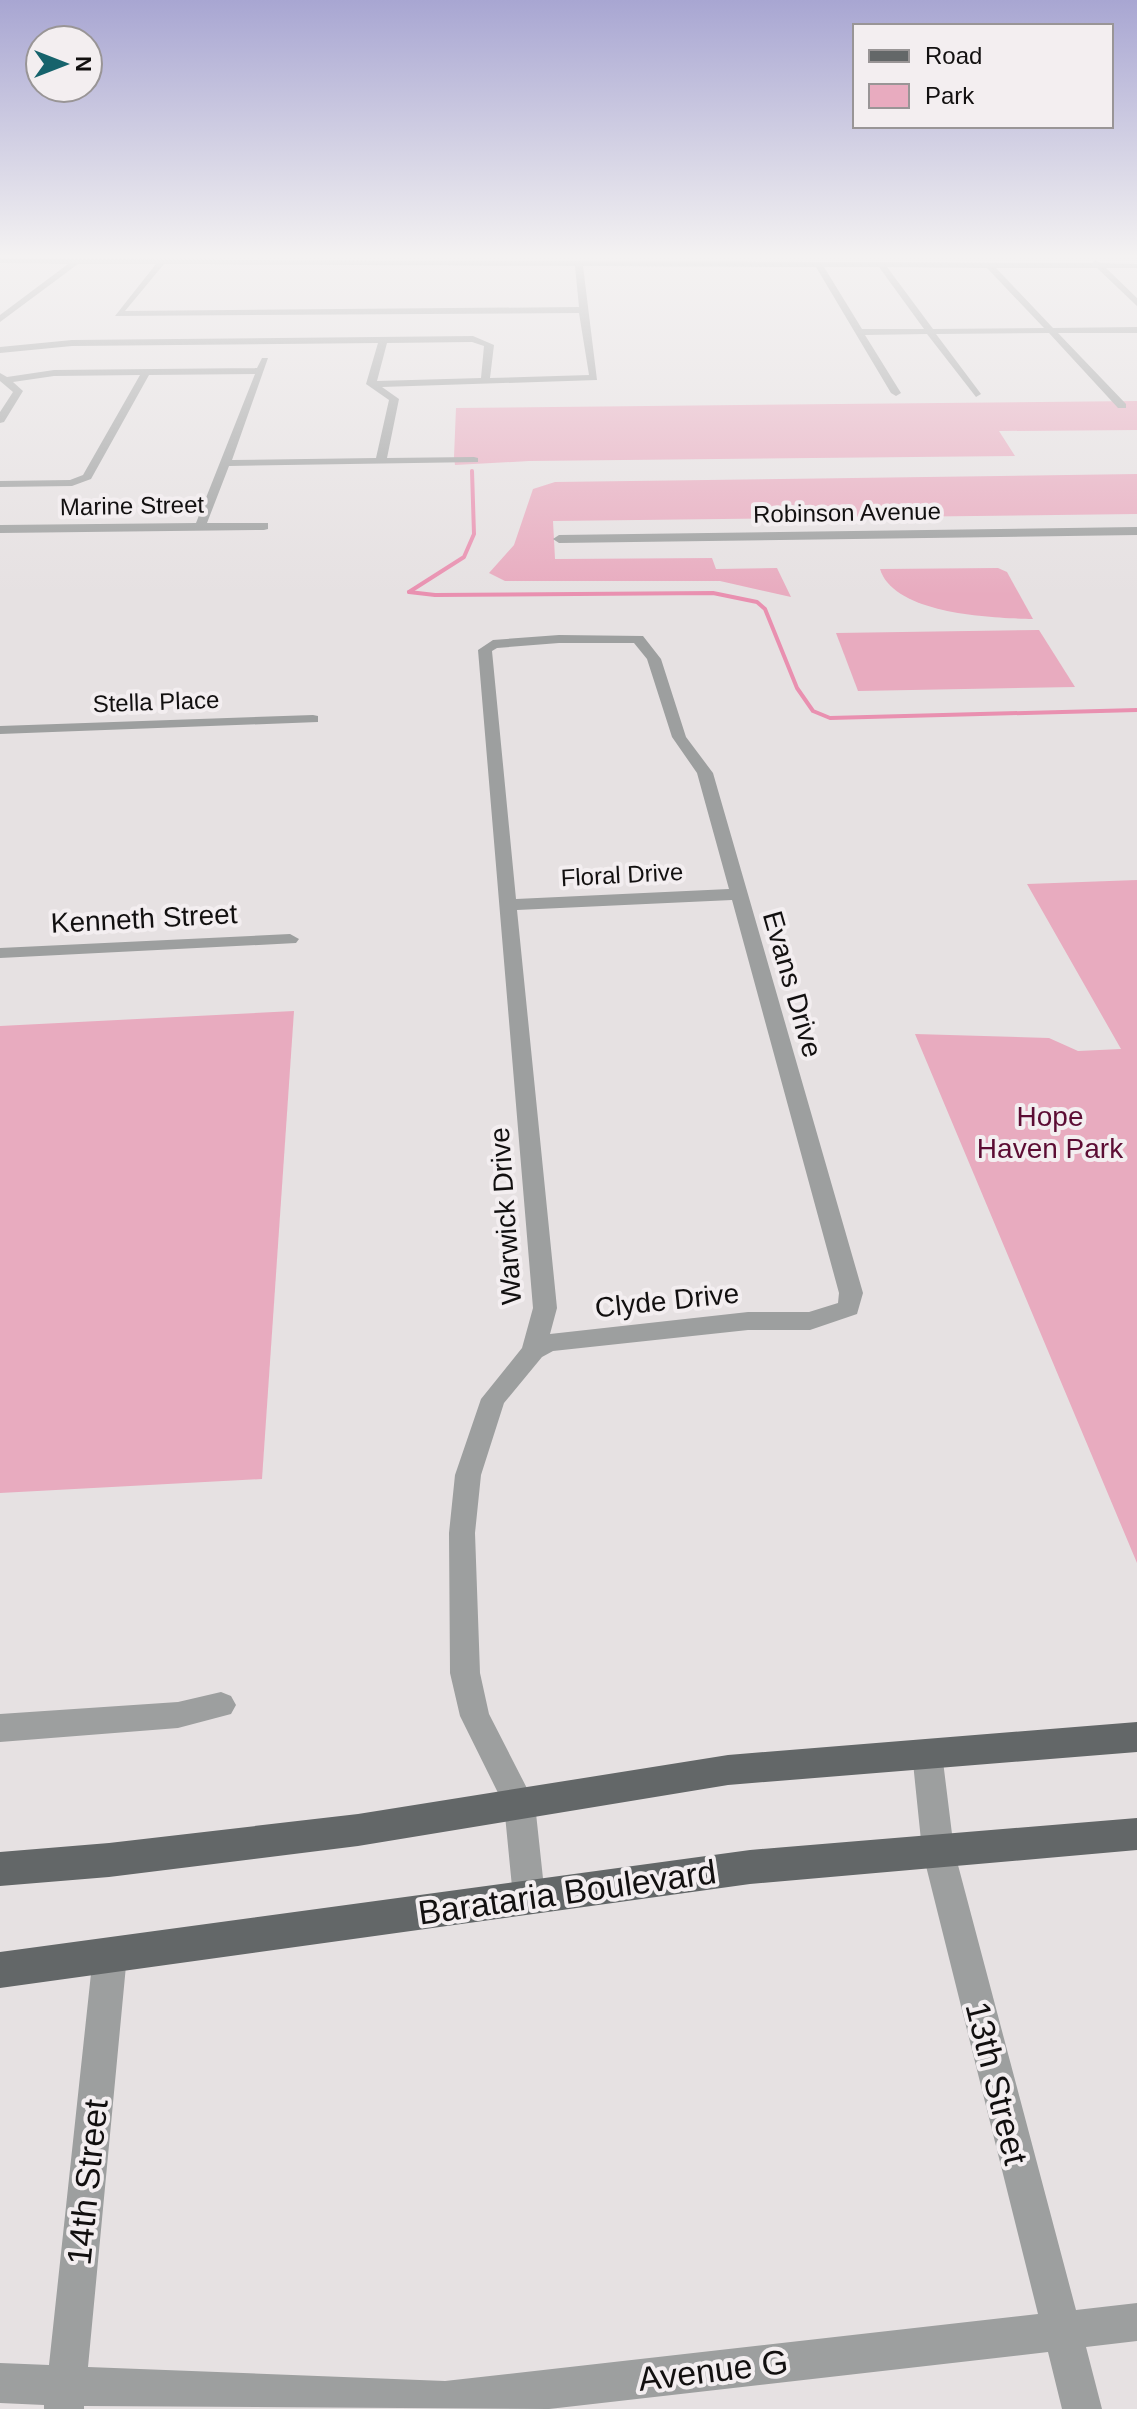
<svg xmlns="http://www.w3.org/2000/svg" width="1137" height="2409" viewBox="0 0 1137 2409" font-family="Arial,sans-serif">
  <rect width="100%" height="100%" fill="#e6e1e2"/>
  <g fill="#e8abbf">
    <polygon points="1137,401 1137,430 999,431 1015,456 529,461 455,465 454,457 456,408"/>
    <polygon points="1137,474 1137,514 553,521 555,559 712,558 716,569 777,568 791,597 720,581 505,581 489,573 514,545 533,489 555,482"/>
    <path d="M998 568 1007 572 1033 619C994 618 894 615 880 569Z"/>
    <polygon points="1039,630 1075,687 858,691 836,633"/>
    <polygon points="1137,880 1137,1563 915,1034 1049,1038 1078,1051 1121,1049 1027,884"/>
    <polygon points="294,1011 262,1479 0,1493 0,1026"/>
  </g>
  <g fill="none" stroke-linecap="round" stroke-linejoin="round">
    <g stroke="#e990b0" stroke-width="4">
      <polyline points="409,592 435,595 713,593 757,602 765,609 797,688 813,711 830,718 1137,710"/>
      <polyline points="409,592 464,557 474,534 472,471"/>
    </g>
    <g fill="#9d9f9f" fill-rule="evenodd">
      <path d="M0 259 1092 263 1095 260 1101 263 1137 264V268H1106L1137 298V306L1097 268H996L1053 328 1137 327V333H1058L1126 404V408H1118L1049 333 936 334 981 394 976 397 927 334 865 335 901 393 896 396 891 393 816 267 583 266 597 380 382 387 399 399 387 458 474 457 478 458V462L229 466 207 523H268V529L264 530 0 533V525L196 523 255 374 149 375 91 479 72 486 0 487V481L70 480 83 475 140 375 54 376 13 382 23 391 4 422 0 423V412L13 392 0 381V373L7 377 54 370 257 368 262 358H268L232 460 376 458 389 400 366 384 378 343 72 346 0 353V347L72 340 473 336 494 345 490 378 589 375 579 313 115 316 156 264H78L0 322V315L68 264 0 263ZM164 264 575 266 579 307 125 311ZM824 267H879L924 329H862ZM887 267 987 268 1044 328 933 329ZM472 342 484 346 481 378 377 381 387 343Z"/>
      <polygon points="1137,527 1137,535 559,543 553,539 559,535"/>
      <path d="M559 635 643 636 661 659 686 737 713 773 863 1293 857 1314 810 1330H748L553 1351 542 1357 504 1403 481 1475 475 1533 480 1673 489 1714 535 1804 545 1897 540 1908 529 1913 518 1908 513 1897 504 1805 460 1716 450 1673 449 1533 455 1475 481 1399 522 1348 533 1308 478 650 493 640ZM559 643H634L647 659 672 737 697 773 729 889 516 899 492 651 497 648ZM732 900 839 1293 838 1303 809 1312H748L550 1334 557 1308 517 910Z"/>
      <polygon points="313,715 318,716 318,722 0,734 0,726"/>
      <polygon points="290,934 299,939 296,943 0,958 0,948"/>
      <polygon points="221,1692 231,1696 236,1705 231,1714 178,1728 0,1742 0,1714 178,1702"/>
      <polygon points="927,1739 938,1743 942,1753 954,1850 1076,2310 1137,2303 1137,2341 1086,2347 1102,2409 1062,2409 1048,2352 549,2409 84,2406 84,2409 44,2409 44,2405 0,2403 0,2363 49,2365 93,1955 98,1943 110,1938 122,1943 127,1955 88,2367 445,2381 1038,2314 922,1850 912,1753 916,1743"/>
    </g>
    <g fill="#636768" fill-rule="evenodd">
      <polygon points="1137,1722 1137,1752 728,1785 358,1846 109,1877 0,1886 0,1852 109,1843 358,1814 728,1755"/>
      <polygon points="1137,1818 1137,1850 750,1884 0,1988 0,1952 750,1850"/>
    </g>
  </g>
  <linearGradient id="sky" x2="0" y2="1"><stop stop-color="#a8a6d2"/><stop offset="0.43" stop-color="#f4f2f2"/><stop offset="1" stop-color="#f4f2f2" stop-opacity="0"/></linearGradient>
  <rect width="1137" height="595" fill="url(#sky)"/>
  <g text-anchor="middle" stroke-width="8" stroke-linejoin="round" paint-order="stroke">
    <g font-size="24" fill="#121010" stroke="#f3eef0">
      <text transform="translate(132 506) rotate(-1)" y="8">Marine Street</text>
      <text transform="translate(847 513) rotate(-1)" y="8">Robinson Avenue</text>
      <text transform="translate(156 702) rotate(-2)" y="8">Stella Place</text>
      <text transform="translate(622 875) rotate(-3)" y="8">Floral Drive</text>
    </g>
    <g font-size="28" fill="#121010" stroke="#f3eef0">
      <text transform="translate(144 918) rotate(-3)" y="10">Kenneth Street</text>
      <text transform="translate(793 984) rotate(74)" y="10">Evans Drive</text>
      <text transform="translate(505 1216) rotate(-94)" y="10">Warwick Drive</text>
      <text transform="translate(667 1300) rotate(-6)" y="10">Clyde Drive</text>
    </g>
    <g font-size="28" fill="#5c0d34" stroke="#f3eef0">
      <text x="1050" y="1126">Hope<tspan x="1050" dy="32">Haven Park</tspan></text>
    </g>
    <g font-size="34" fill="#121010" stroke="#f3eef0">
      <text transform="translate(567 1892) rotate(-8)" y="12">Barataria Boulevard</text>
      <text transform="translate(997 2083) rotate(76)" y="12">13th Street</text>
      <text transform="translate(87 2182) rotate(-84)" y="12">14th Street</text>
      <text transform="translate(713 2370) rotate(-7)" y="12">Avenue G</text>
    </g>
  </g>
  <rect x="853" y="24" width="260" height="104" fill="#f3eef0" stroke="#999596" stroke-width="2"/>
  <rect x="869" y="50" width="40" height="12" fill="#636768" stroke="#999596" stroke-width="2"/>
  <text x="925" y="64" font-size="24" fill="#121010">Road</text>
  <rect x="869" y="84" width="40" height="24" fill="#e8abbf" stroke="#999596" stroke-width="2"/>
  <text x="925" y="104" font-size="24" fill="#121010">Park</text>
  <g transform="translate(64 64) rotate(90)"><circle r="38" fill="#f3eef0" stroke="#999596" stroke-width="2"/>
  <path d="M0-6L14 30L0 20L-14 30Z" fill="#16636c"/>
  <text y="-12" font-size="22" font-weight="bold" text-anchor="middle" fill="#121010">N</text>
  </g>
</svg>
